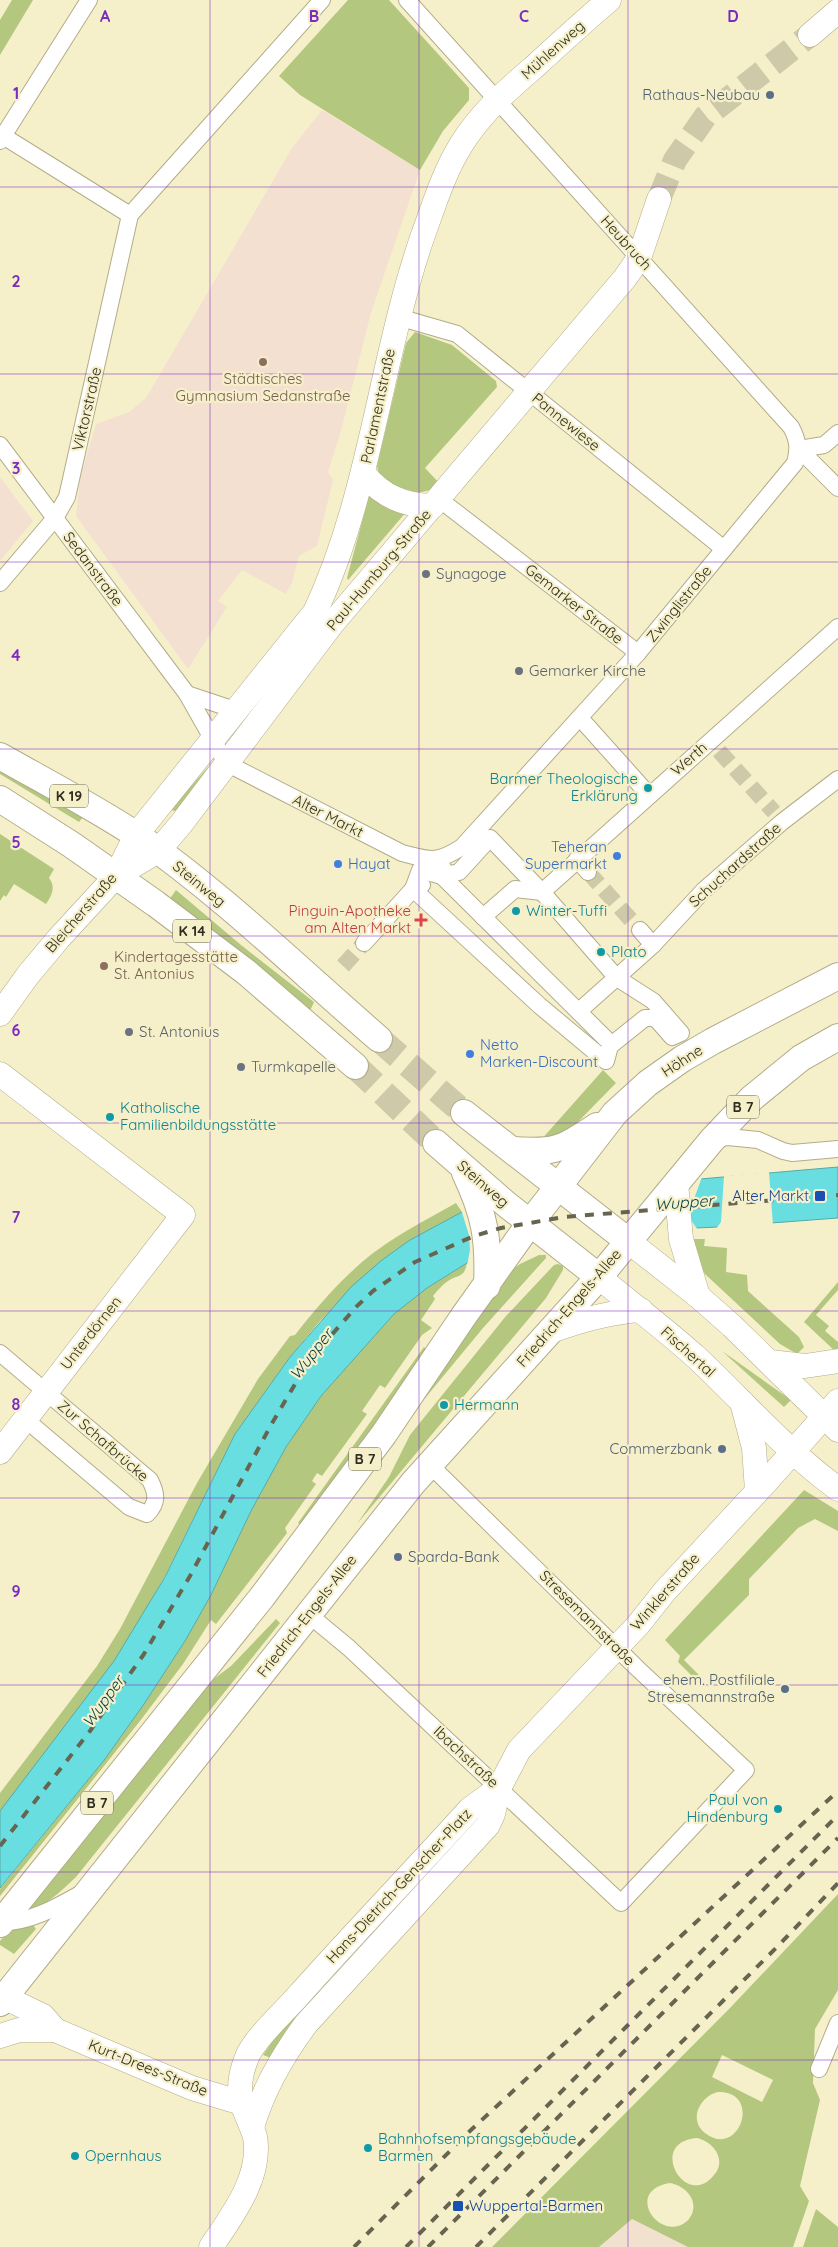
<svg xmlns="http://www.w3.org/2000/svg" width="838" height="2247" viewBox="0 0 838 2247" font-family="Quicksand,sans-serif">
  <rect width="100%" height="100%" fill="#f6f0ca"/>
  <polygon fill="#f3e1d0" points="632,2219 683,2244 688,2247 599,2247"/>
  <g fill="#f4e0d1">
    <polygon points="322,110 420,170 371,313 341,431 328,472 333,480 317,546 299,556 292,583 286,594 242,570 218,601 227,607 188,669 76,516 80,478 96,424 129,412 146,398 292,148"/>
    <polygon points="0,477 33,521 0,561"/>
  </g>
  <g fill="#b3c77f" fill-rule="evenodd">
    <polygon points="12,0 33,0 0,55 0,20"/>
    <polygon points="348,0 389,0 469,88 469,100 443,131 420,170 300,95 279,76"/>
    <path d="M415 332 452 345 496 381 497 387 425 468 441 485C409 500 406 493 379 474L377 466 406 343Z"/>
    <polygon points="370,492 407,511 348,580 347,578"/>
    <polygon points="208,767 212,770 176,811 170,810"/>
    <polygon points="0,769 83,817 79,822 0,774"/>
    <path d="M0 834 54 869 49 878C56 887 52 895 46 904L14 884 6 897 4 895 0 901Z"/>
    <polygon points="176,890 241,945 314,1002 310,1011 169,900"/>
    <polygon points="603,1070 616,1083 570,1130 540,1141"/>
    <path d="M456 1203 462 1212 410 1240 382 1260 320 1321 290 1357 235 1434 165 1576 116 1661 0 1812V1793L97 1666 120 1629 197 1483 258 1379 290 1336 295 1335C315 1309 337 1284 362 1262 390 1238 424 1221 456 1203Z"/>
    <polygon points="689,1239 705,1239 704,1246 727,1248 726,1272 747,1275 748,1291 799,1337 804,1347 797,1354 780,1344 705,1274 696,1260"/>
    <polygon points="539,1255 546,1255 546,1258 483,1328 398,1431 510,1271 520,1264"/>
    <path d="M467 1263C464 1279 458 1274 448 1281 442 1285 437 1291 433 1296L435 1299 421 1320 432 1328 422 1335 385 1388 380 1385 362 1411 367 1414 322 1476 317 1473 312 1481 316 1484 285 1528 287 1533 216 1624 211 1620 183 1664 140 1721 0 1896V1889L105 1759 144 1704 185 1641 211 1595 251 1511 286 1447 321 1396 394 1314 427 1288Z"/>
    <polygon points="558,1264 563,1266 563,1270 546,1298 357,1524 389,1477 410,1435 506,1316 554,1265"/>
    <polygon points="838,1282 838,1290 816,1315 829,1326 825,1331 838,1342 838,1351 836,1352 804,1322"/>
    <polygon points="424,1347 427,1350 303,1527 298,1523"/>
    <polygon points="722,1351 791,1400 784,1407"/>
    <polygon points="804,1490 838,1511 838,1531 815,1519 798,1528 749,1579 749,1595 684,1660 702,1678 698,1682 678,1662 680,1656 665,1640"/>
    <path d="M276 1619 280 1623 76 1877C62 1890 47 1905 29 1911L26 1907 203 1687 231 1666Z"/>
    <path d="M838 1894V1990L815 2029 813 2083 820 2100 800 2186 809 2201 793 2247H688L632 2219 599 2247H492L729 2009ZM722 2055 773 2080 762 2102 712 2077ZM718 2092C763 2091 739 2160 705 2133 688 2120 700 2096 718 2092ZM697 2138C714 2142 727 2160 714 2175 686 2211 646 2142 697 2138ZM670 2183C687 2186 701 2203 689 2219 663 2247 621 2191 670 2183Z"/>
    <polygon points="33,1925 36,1929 14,1954 0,1945 0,1941 12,1927"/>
    <polygon points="308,2000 313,2001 274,2059 263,2055 276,2036"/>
    <polygon points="816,2209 838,2227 838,2247 803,2247"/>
  </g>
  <polygon fill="#68dee0" stroke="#57a9a6" points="838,1167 838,1218 718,1227 567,1234 498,1249 467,1263 427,1288 394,1314 321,1396 286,1447 251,1511 211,1595 185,1641 144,1704 105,1759 0,1888 0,1811 114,1661 165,1577 235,1434 290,1357 351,1287 382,1260 410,1240 462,1212 516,1195"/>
  <g fill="#f6f0ca">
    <polygon points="769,1172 773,1226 715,1230 721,1222 724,1176"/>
    <polygon points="702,1177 691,1207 690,1219 698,1230 567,1236 530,1241 499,1252 467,1266 470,1250 469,1235 461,1209 516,1193 573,1184"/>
  </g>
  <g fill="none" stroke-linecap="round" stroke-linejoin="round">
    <g stroke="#cec9a8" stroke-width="16" stroke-dasharray="16 8" stroke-linecap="butt">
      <polyline points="719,751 774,812"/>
      <polyline points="588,872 640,930"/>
      <polyline points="343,966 364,943"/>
    </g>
    <polyline stroke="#cec9a8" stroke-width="24" stroke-dasharray="24 12" stroke-linecap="butt" points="659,199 675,160 705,117 810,35"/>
    <g stroke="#cec9a8" stroke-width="26" stroke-dasharray="26 13" stroke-linecap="butt">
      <polyline points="379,1039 464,1113"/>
      <polyline points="355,1066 436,1143"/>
    </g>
    <defs>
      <g id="street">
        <polyline points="3,136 130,215"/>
        <polyline points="0,141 89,0"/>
        <polyline points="398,317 457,334 724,549"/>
        <path d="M0 445 187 694 226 763 402 853C431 860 435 864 462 847L638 653 795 463C799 448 798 440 791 427L407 0"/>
        <polyline points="799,449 838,488"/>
        <polyline points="799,449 824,445 838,433"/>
        <polyline points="439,499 638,653"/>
        <polyline points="0,583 55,518 67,497 130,215 322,0"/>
        <polyline points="187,694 235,710"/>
        <polyline points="581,719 649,795"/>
        <polygon points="490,838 542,892 617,978 653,1001 681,1033 672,1037 658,1021 653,1018 645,1018 610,1046 606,1061 540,1006 413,889 420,870 442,876 459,872"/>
        <polyline points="577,859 588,872"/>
        <polyline points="443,868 442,876 606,1039"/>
        <polyline points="483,917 515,889 542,892 838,627"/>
        <polyline points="640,930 653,945"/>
        <polyline points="364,943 413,889 422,885"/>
        <polyline points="579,1011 653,945 704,890 782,822 838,779"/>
        <polyline points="712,1140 728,1137 758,1140 783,1151 792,1153 838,1149"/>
        <path d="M0 1353 150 1480C157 1494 158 1503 147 1514L129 1507 25 1419"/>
        <polyline points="308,1614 349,1648 621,1903 746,1770 637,1668 430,1465"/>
        <path d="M1 1922C29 1923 57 1907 80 1894"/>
        <polyline points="819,2069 838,2023"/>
      </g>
      <g id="secondary">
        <polyline points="810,35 838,11"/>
        <path d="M364 474C382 496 404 506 433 506"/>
        <polyline points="116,876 158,851 181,824 332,624 625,278 639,258 659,199"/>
        <path d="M0 1014 28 975 59 938 116 876 136 835 315 612C371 493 380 359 423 235 434 205 444 172 461 145 480 114 506 91 533 68 558 45 583 22 609 0"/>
        <polyline points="0,1074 183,1215 0,1452"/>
        <polyline points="676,1183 681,1239 698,1296"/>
        <polyline points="628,1241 698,1296 732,1326 838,1430"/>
        <path d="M599 1277C631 1304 665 1329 696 1357 743 1401 786 1451 838 1489"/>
        <path d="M551 1331C581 1320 609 1312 641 1310"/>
        <polyline points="770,1362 805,1366 838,1361"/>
        <polyline points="742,1402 754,1448 757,1491"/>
        <polyline points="0,1997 4,1997 43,2016 55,2030"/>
        <polyline points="0,2036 19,2030 55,2030 192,2088 255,2107"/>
        <path d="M252 2127C263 2090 283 2055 306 2024L488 1825 493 1814 499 1788 519 1750 638 1625 665 1591 766 1482 838 1401"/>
        <path d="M211 2247C232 2216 262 2177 255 2137 252 2126 246 2116 243 2105 237 2090 241 2072 247 2057 254 2039 284 2012 298 1996 354 1933 413 1872 470 1809L499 1788"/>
      </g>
      <g id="primary">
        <path d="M0 756C46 782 94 807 138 836 224 896 300 971 379 1039"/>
        <polyline points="0,799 72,845 156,904 246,972 355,1066"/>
        <polyline points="464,1113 628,1241"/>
        <polyline points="436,1143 506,1204 599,1277"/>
        <path d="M512 1150C556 1153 560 1150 597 1126"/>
        <path d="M465 1173C485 1215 489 1239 487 1286"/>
        <polyline points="0,1924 262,1597 384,1434 463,1317 530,1223 615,1113 648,1083 682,1059 713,1041 838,976"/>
        <polyline points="0,2003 413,1483 599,1277 712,1140 752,1098 801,1058 838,1037"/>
      </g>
    </defs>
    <use href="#street" stroke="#b2ac88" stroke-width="18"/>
    <use href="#secondary" stroke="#b2ac88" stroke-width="25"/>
    <use href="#primary" stroke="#b2ac88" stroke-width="28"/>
    <use href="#street" stroke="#fff" stroke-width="16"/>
    <use href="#secondary" stroke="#fff" stroke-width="24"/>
    <use href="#primary" stroke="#fff" stroke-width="26"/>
    <g stroke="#67644f" stroke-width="4" stroke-dasharray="9 9" stroke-linecap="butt">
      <polyline points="0,1846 90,1731 144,1654 190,1576 271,1425 308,1362 356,1307 373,1291 415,1262 474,1236 501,1228 564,1217 838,1195"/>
      <polyline points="354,2247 472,2129 838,1791"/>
      <polyline points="406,2247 838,1815"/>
      <polyline points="428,2247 838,1838"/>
      <polyline points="476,2247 779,1945 838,1883"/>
    </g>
  </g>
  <path fill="none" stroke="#7b2cbf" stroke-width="1" stroke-opacity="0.55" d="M210 0V2247M419 0V2247M628 0V2247M0 187H838M0 374H838M0 562H838M0 749H838M0 936H838M0 1123H838M0 1311H838M0 1498H838M0 1685H838M0 1872H838M0 2060H838"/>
  <g fill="#5c6f8a" stroke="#f6f0ca" stroke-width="2">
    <circle cx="770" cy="95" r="5"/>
    <circle cx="722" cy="1449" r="5"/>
    <circle cx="398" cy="1557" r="5"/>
    <circle cx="785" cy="1689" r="5"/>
  </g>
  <g fill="#8d6e63" stroke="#f6f0ca" stroke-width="2">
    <circle cx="263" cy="362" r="5"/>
    <circle cx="104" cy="966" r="5"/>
  </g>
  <g fill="#6b7280" stroke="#f6f0ca" stroke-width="2">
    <circle cx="426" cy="574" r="5"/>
    <circle cx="519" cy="671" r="5"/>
    <circle cx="129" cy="1032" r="5"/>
    <circle cx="241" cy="1067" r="5"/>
  </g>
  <g fill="#0f9aa8" stroke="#f6f0ca" stroke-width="2">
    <circle cx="648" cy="788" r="5"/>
    <circle cx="516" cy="911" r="5"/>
    <circle cx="601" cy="952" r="5"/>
    <circle cx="110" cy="1117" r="5"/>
    <circle cx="444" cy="1405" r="5"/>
    <circle cx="778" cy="1809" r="5"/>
    <circle cx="368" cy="2148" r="5"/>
    <circle cx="75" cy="2156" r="5"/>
  </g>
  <g fill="#3f7fe0" stroke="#f6f0ca" stroke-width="2">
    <circle cx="617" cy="856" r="5"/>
    <circle cx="338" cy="864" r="5"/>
    <circle cx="470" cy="1054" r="5"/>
  </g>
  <path fill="#e0444e" stroke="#f6f0ca" stroke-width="2" d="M418.5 912.5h5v5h5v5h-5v5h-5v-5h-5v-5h5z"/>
  <g fill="#1a4fb4" stroke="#f6f0ca" stroke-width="2">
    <rect x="814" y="1190" width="12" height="12" rx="2.5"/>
    <rect x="452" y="2200" width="12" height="12" rx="2.5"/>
  </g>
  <g text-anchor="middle" stroke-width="4.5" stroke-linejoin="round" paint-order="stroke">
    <g fill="#f6f0ca" stroke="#6b6853" stroke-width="1">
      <rect x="50" y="784.5" width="38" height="23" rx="4"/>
      <rect x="173" y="919.5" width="38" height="23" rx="4"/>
      <rect x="727" y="1095.5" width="32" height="23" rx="4"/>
      <rect x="349" y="1447.5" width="32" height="23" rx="4"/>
      <rect x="81" y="1791.5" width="32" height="23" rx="4"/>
    </g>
    <g font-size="14" font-weight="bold" fill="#302e20">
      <text x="69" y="801">K 19</text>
      <text x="192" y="936">K 14</text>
      <text x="743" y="1112">B 7</text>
      <text x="365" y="1464">B 7</text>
      <text x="97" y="1808">B 7</text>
    </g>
    <g font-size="15" fill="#302e20" stroke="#f6f0ca">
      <text transform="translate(553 50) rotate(-42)" y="5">Mühlenweg</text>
      <text transform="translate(626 243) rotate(48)" y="5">Heubruch</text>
      <text transform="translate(378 406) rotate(-78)" y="5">Parlamentstraße</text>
      <text transform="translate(87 409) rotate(-77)" y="5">Viktorstraße</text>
      <text transform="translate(566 422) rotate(39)" y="5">Pannewiese</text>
      <text transform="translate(93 569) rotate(53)" y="5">Sedanstraße</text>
      <text transform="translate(379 570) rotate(-50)" y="5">Paul-Humburg-Straße</text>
      <text transform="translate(574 604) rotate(38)" y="5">Gemarker Straße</text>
      <text transform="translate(679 604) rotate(-51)" y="5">Zwinglistraße</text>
      <text transform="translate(689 759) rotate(-41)" y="5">Werth</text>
      <text transform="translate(328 816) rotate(27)" y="5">Alter Markt</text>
      <text transform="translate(735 865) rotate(-42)" y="5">Schuchardstraße</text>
      <text transform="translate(199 884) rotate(39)" y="5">Steinweg</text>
      <text transform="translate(81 913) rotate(-49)" y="5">Bleicherstraße</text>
      <text transform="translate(682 1061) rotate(-33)" y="5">Höhne</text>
      <text transform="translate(483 1184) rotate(41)" y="5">Steinweg</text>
      <text transform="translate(569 1308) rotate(-49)" y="5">Friedrich-Engels-Allee</text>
      <text transform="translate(91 1333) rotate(-52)" y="5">Unterdörnen</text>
      <text transform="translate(688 1352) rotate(42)" y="5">Fischertal</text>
      <text transform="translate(103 1441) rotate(41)" y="5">Zur Schafbrücke</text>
      <text transform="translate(665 1592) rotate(-49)" y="5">Winklerstraße</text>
      <text transform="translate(307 1616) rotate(-52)" y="5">Friedrich-Engels-Allee</text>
      <text transform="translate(587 1618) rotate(45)" y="5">Stresemannstraße</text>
      <text transform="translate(466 1757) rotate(43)" y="5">Ibachstraße</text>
      <text transform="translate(399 1886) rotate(-47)" y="5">Hans-Dietrich-Genscher-Platz</text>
      <text transform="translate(148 2068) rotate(22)" y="5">Kurt-Drees-Straße</text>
    </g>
    <g font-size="15" fill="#4e5e75" stroke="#f6f0ca" text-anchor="end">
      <text x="760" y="100">Rathaus-Neubau</text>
      <text x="712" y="1454">Commerzbank</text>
      <text x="408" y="1562" text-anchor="start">Sparda-Bank</text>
      <text x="775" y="1685">ehem. Postfiliale<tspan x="775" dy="17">Stresemannstraße</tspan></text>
    </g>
    <g font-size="15" fill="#785e54" stroke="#f6f0ca">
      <text x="263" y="384">Städtisches<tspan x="263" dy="17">Gymnasium Sedanstraße</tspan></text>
      <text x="114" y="962" text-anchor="start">Kindertagesstätte<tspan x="114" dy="17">St. Antonius</tspan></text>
    </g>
    <g font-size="15" fill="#5b616d" stroke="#f6f0ca" text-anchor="start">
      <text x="436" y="579">Synagoge</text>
      <text x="529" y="676">Gemarker Kirche</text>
      <text x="139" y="1037">St. Antonius</text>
      <text x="251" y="1072">Turmkapelle</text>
    </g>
    <g font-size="15" fill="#0d838f" stroke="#f6f0ca" text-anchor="start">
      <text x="638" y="784" text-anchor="end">Barmer Theologische<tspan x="638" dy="17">Erklärung</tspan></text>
      <text x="526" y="916">Winter-Tuffi</text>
      <text x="611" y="957">Plato</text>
      <text x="120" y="1113">Katholische<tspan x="120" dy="17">Familienbildungsstätte</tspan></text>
      <text x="454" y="1410">Hermann</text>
      <text x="768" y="1805" text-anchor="end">Paul von<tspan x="768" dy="17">Hindenburg</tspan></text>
      <text x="378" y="2144">Bahnhofsempfangsgebäude<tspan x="378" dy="17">Barmen</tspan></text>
      <text x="85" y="2161">Opernhaus</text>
    </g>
    <g font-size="15" fill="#366cbe" stroke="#f6f0ca" text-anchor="start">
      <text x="607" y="852" text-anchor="end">Teheran<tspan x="607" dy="17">Supermarkt</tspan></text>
      <text x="348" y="869">Hayat</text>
      <text x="480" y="1050">Netto<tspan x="480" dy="17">Marken-Discount</tspan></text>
    </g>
    <g font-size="15" fill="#be3a42" stroke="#f6f0ca" text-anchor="end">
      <text x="411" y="916">Pinguin-Apotheke<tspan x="411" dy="17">am Alten Markt</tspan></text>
    </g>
    <g font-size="15" fill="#164399" stroke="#f6f0ca" text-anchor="end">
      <text x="809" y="1201">Alter Markt</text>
      <text x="469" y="2211" text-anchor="start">Wuppertal-Barmen</text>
    </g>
    <g font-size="16" font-style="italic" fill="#053f40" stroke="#f6f0ca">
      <text transform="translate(684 1202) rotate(-4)" y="6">Wupper</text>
      <text transform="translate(311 1354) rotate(-52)" y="6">Wupper</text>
      <text transform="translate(103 1701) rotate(-54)" y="6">Wupper</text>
    </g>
  </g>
  <g font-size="16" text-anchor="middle" font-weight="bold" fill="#7b2cbf" stroke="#f6f0ca" stroke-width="4.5" stroke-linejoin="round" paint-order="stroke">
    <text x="105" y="22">A</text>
    <text x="314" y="22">B</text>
    <text x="524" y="22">C</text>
    <text x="733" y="22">D</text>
    <text x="16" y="99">1</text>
    <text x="16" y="287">2</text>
    <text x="16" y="474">3</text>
    <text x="16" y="661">4</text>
    <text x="16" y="848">5</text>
    <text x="16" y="1036">6</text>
    <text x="16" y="1223">7</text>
    <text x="16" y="1410">8</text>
    <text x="16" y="1597">9</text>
  </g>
</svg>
